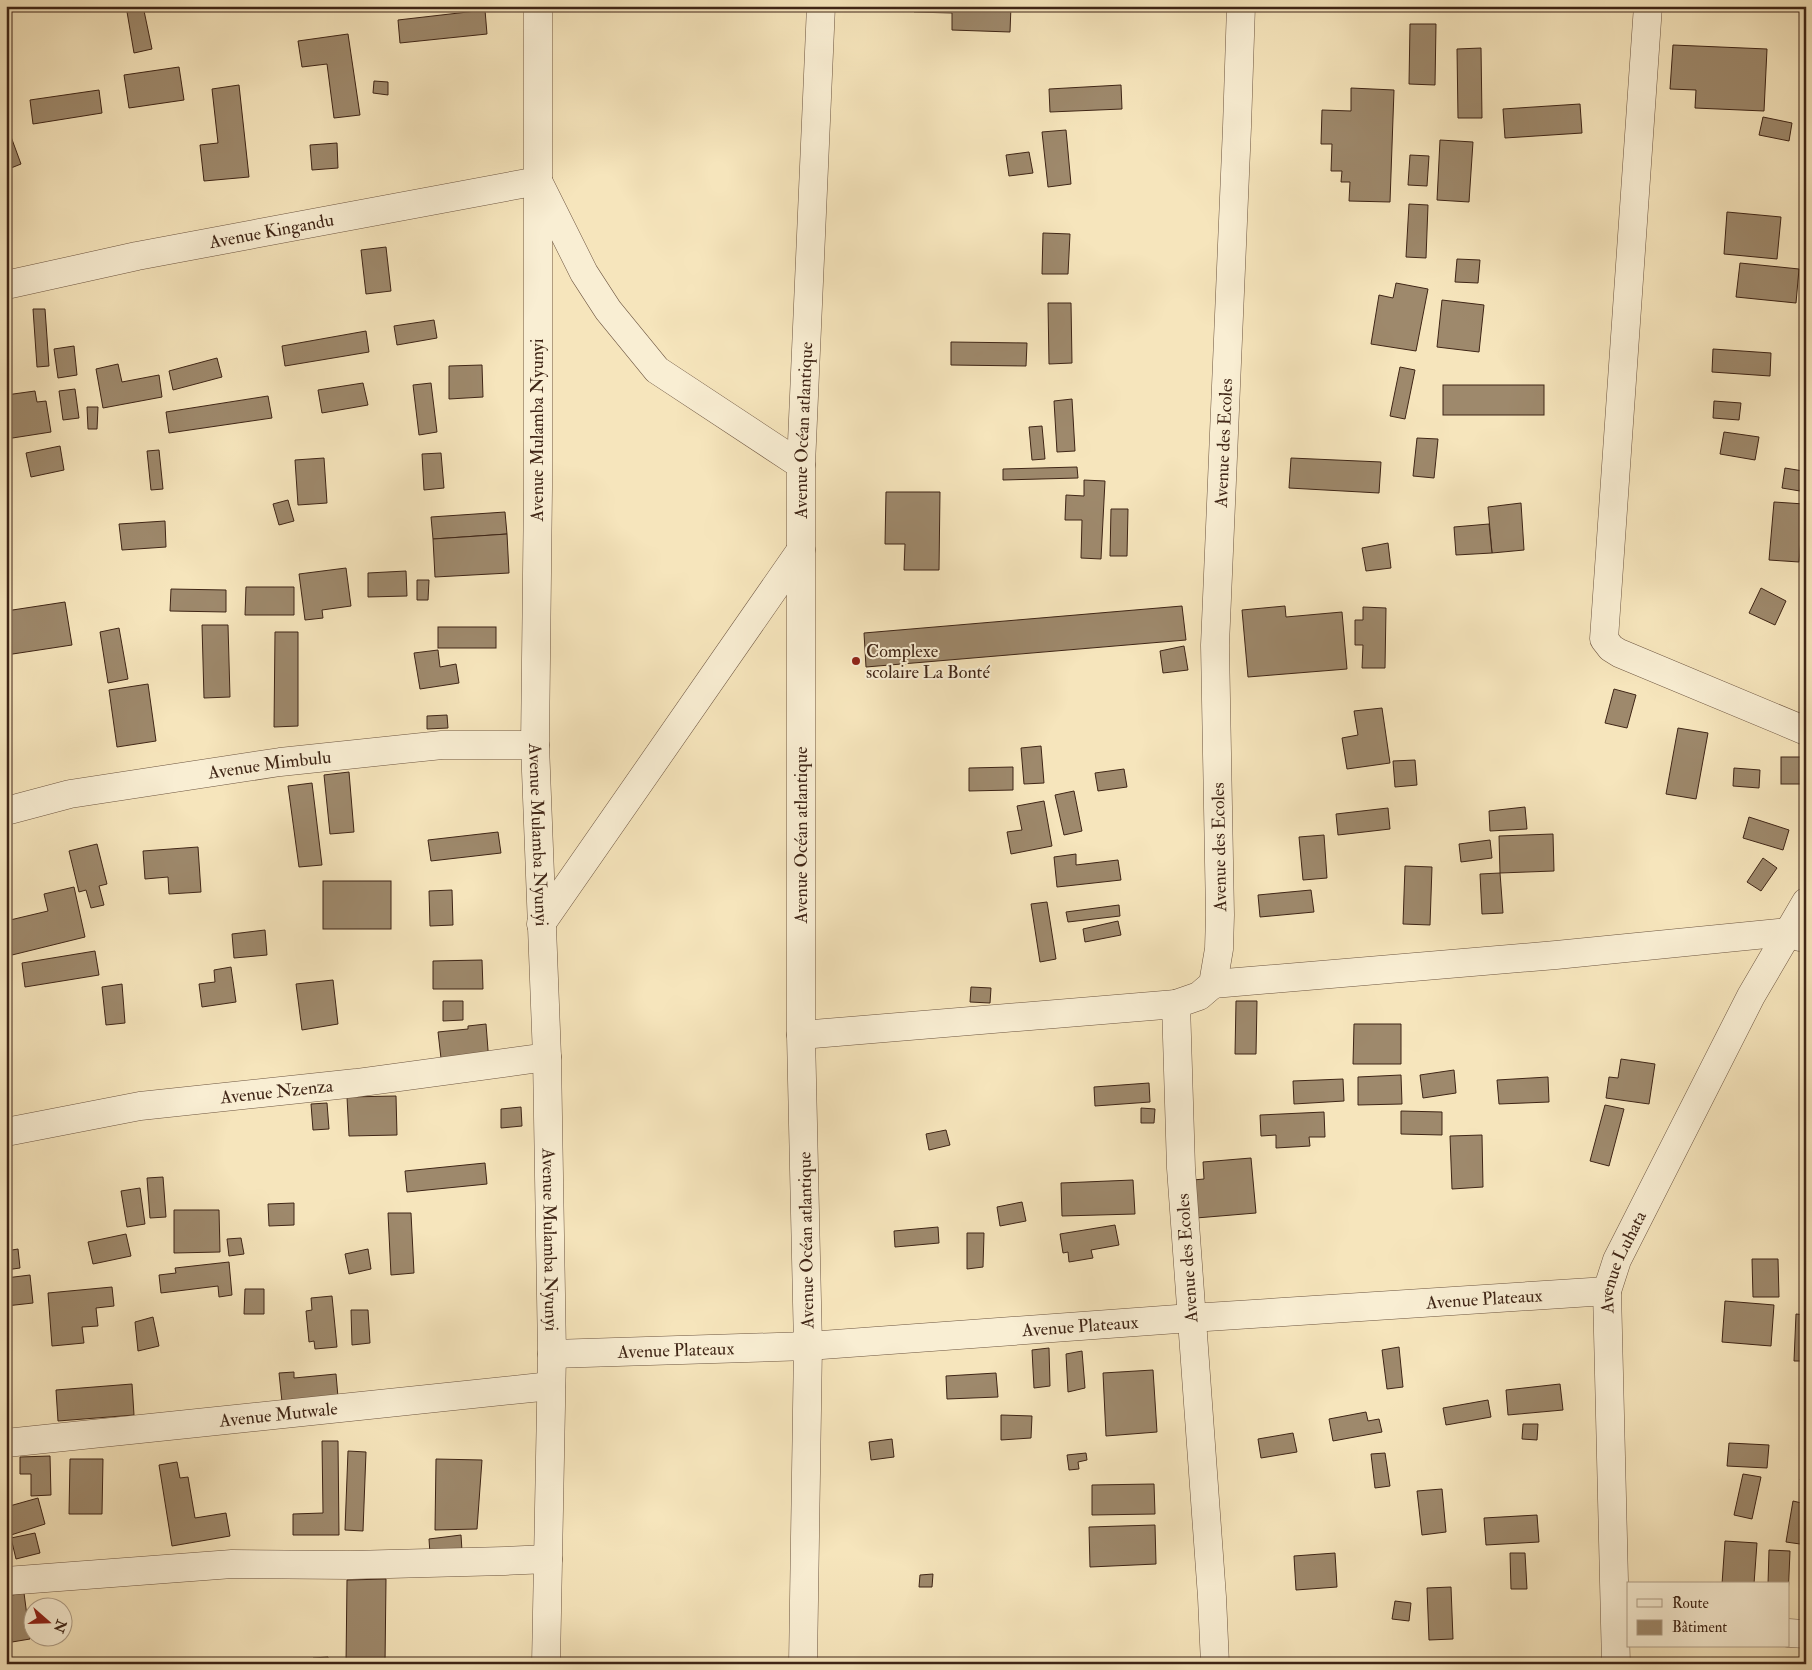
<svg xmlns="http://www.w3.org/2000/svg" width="1812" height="1670" viewBox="0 0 1812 1670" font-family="'IM FELL Double Pica',serif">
  <rect width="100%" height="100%" fill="#f6e5bc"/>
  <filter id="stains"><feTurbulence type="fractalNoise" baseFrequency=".004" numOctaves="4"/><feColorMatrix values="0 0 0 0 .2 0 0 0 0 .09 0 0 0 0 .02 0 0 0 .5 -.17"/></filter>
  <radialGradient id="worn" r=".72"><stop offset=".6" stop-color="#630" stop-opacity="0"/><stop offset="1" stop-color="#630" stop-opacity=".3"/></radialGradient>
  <g fill="#9e896c" stroke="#3f2516">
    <polygon points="126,6 143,6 152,49 134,53"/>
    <polygon points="914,6 1011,6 1010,32 952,30 952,13 914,12"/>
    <polygon points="485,10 487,34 400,43 398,20"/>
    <polygon points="1410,24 1436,24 1435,85 1409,84"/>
    <polygon points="348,34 360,115 334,118 327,64 302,67 298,41"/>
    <polygon points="1673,45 1767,49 1764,111 1695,108 1696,90 1670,89"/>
    <polygon points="1481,48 1482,118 1458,118 1457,49"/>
    <polygon points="179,67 184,100 129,108 124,75"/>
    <polygon points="374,81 388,82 388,95 373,93"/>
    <polygon points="239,85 249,177 204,181 200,145 218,143 212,89"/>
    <polygon points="1121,85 1122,109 1050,112 1049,89"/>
    <polygon points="1351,88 1394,90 1390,202 1349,201 1350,182 1341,182 1342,171 1331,171 1332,144 1321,144 1322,110 1351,111"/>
    <polygon points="99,90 102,113 33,124 30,100"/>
    <polygon points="1580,104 1582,133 1505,138 1503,109"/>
    <polygon points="1806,104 1806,125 1803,124"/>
    <polygon points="1763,117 1792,123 1789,141 1759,135"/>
    <polygon points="1066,130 1071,184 1048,187 1042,132"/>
    <polygon points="10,134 21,164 6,170 6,136"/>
    <polygon points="1440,140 1473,142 1469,202 1437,200"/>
    <polygon points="337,143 338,168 312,170 310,145"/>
    <polygon points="1029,152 1033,173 1009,176 1006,155"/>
    <polygon points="1410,155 1429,156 1427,186 1408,185"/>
    <polygon points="1409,204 1428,205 1426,258 1406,257"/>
    <polygon points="1727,212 1781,217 1777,259 1724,254"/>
    <polygon points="1043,233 1070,234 1068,274 1042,274"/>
    <polygon points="386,247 391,291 366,294 361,250"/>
    <polygon points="1457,259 1480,260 1478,283 1455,282"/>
    <polygon points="1740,263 1799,269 1796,303 1736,297"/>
    <polygon points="1396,283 1428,289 1416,351 1371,344 1379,295 1393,298"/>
    <polygon points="1442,300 1484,305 1479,352 1437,347"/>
    <polygon points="1048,303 1071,303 1072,363 1049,364"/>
    <polygon points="33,309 45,309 49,366 37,367"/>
    <polygon points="434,320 437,338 397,345 394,326"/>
    <polygon points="366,331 369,352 285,366 282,346"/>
    <polygon points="951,342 1027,343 1026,366 951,365"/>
    <polygon points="74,346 77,375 58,378 54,349"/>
    <polygon points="1713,349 1771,353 1770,376 1712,372"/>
    <polygon points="217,358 222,377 173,390 169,371"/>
    <polygon points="118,364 122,382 159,375 162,397 103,408 96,369"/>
    <polygon points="482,365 483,397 449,399 449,366"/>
    <polygon points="1400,367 1415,370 1405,419 1390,416"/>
    <polygon points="363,383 368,405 322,413 318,390"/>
    <polygon points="431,383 437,432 419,435 413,385"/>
    <rect x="1443" y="385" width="101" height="30"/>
    <polygon points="75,389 79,418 63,420 59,391"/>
    <polygon points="35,391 37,402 46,401 51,432 6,439 6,395"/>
    <polygon points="268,396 272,418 169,433 166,412"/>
    <polygon points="1072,399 1075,451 1057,452 1054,401"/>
    <polygon points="1714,401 1741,403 1739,420 1713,418"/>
    <polygon points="87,407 98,407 97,429 88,429"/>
    <polygon points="1042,426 1045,459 1032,460 1029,427"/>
    <polygon points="1724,432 1759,437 1755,460 1720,454"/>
    <polygon points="1417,438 1438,439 1434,478 1413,476"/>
    <polygon points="60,446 64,470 31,477 26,453"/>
    <polygon points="159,450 163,489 151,490 147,451"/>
    <polygon points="441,453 444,488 424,490 422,454"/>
    <polygon points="324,458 327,503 298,505 295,460"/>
    <polygon points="1291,458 1381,462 1379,493 1289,488"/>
    <polygon points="1077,467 1078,478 1003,480 1003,469"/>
    <polygon points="1785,468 1803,471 1800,491 1782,488"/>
    <polygon points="1084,480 1105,481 1101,559 1081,558 1082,520 1065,520 1066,495 1084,496"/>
    <polygon points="886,492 940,492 939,570 904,570 905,544 885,544"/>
    <polygon points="288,500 294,521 279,525 273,504"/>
    <polygon points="1774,502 1804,504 1799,562 1769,560"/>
    <polygon points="1521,503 1524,550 1492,553 1488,507"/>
    <polygon points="1111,509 1128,509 1127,556 1110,556"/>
    <polygon points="505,512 507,534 433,539 431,517"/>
    <polygon points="165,521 166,547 122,550 119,524"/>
    <polygon points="1489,524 1492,553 1456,555 1454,527"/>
    <polygon points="507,534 509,573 435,577 433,539"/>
    <polygon points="1388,543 1391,568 1366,571 1362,548"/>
    <polygon points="346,568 351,606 322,610 323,618 305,620 299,574"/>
    <polygon points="406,571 407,596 368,597 368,573"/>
    <polygon points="417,580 429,580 428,600 417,600"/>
    <polygon points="246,587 294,587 294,615 245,615"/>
    <polygon points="1761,588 1786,601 1775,625 1749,613"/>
    <polygon points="171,589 226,590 226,612 170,611"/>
    <polygon points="65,602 72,645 6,655 6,611"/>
    <polygon points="1182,606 1186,640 866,667 864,633"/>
    <polygon points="1285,606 1286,617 1342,612 1347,669 1248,677 1242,610"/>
    <polygon points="1363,607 1386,608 1385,668 1362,668 1363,645 1355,645 1355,620 1363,620"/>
    <polygon points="202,625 228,625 230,697 204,698"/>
    <rect x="438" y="627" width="58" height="21"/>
    <polygon points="119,628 128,679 108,683 100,632"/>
    <polygon points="275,632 298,632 298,726 274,727"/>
    <polygon points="1184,646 1188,670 1163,673 1160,651"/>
    <polygon points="438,650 440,667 456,664 459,683 420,689 414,653"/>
    <polygon points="148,684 156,741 117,747 109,690"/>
    <polygon points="1614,689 1636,695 1627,728 1605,723"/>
    <polygon points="1382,708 1390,763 1347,769 1342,738 1358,735 1354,711"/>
    <polygon points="447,715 448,728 427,729 427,716"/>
    <polygon points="1678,728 1708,733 1696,799 1666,794"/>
    <polygon points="1041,746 1044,783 1024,784 1021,748"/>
    <rect x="1781" y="757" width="25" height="27"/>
    <polygon points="1415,760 1417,785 1395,787 1393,761"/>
    <polygon points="1013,767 1013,790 969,791 969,768"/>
    <polygon points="1734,768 1760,770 1759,788 1733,786"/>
    <polygon points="1124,769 1127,787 1098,791 1095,773"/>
    <polygon points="349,772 354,832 330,834 324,775"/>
    <polygon points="312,783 322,865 299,867 288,786"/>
    <polygon points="1074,791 1082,831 1064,835 1055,795"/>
    <polygon points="1044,801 1052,846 1011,854 1007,832 1022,830 1017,806"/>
    <polygon points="1525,807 1527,829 1490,831 1489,811"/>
    <polygon points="1388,808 1390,829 1338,835 1336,814"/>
    <polygon points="1749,817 1789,830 1783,850 1743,838"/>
    <polygon points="498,832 501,853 431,861 428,840"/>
    <polygon points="1553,834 1554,871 1500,873 1499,836"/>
    <polygon points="1324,835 1327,878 1303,880 1299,837"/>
    <polygon points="1490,840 1492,858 1461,862 1459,844"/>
    <polygon points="97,844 107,884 99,886 104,905 91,908 86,890 79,892 69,851"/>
    <polygon points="198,847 201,892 169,894 168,877 145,879 143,851"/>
    <polygon points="1076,854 1076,865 1118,860 1121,880 1057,887 1054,857"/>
    <polygon points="1763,858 1777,868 1761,891 1747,882"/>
    <polygon points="1405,866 1432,867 1430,925 1403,924"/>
    <polygon points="1500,873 1503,913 1482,914 1480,874"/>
    <rect x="323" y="881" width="68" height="48"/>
    <polygon points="74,887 85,937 12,955 6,931 6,921 48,911 44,894"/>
    <polygon points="452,890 453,925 430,926 429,891"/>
    <polygon points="1311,890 1314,912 1260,917 1258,895"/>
    <polygon points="1047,902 1056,959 1040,962 1031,904"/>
    <polygon points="1119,905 1120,916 1068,922 1066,912"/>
    <polygon points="1118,921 1121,935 1085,942 1083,929"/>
    <polygon points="265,930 267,955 234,958 232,934"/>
    <polygon points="95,951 99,975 25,987 22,963"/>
    <polygon points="482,960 483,989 433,989 433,961"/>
    <polygon points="231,967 236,1002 202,1007 199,984 215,982 214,970"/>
    <polygon points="333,980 338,1024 302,1030 296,984"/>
    <polygon points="122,984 125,1023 106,1025 102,987"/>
    <polygon points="971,987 991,988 990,1003 970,1002"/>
    <polygon points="443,1001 463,1001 463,1020 443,1021"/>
    <polygon points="1236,1001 1257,1001 1256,1054 1235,1054"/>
    <polygon points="486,1024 489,1063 442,1067 438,1032 468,1029 468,1026"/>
    <polygon points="1354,1024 1401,1024 1401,1064 1353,1064"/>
    <polygon points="1621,1059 1655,1064 1649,1104 1606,1098 1609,1077 1618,1078"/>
    <polygon points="1454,1070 1456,1093 1423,1098 1420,1075"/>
    <polygon points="1401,1075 1402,1104 1358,1105 1358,1077"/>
    <polygon points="1548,1077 1549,1102 1499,1104 1497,1080"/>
    <polygon points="1343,1079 1344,1101 1294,1104 1293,1081"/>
    <polygon points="1149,1083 1150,1102 1095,1106 1094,1087"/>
    <polygon points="396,1096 397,1135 349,1136 347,1097"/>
    <polygon points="327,1103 329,1129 313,1130 311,1104"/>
    <polygon points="1605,1105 1624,1109 1609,1166 1590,1161"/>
    <polygon points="521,1107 522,1126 501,1128 501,1109"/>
    <polygon points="1141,1108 1155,1109 1154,1123 1141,1123"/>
    <polygon points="1401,1111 1442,1112 1442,1135 1401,1134"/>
    <polygon points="1324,1112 1325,1137 1309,1137 1310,1146 1276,1148 1276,1135 1261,1136 1260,1115"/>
    <polygon points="946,1130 950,1145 929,1150 926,1134"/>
    <polygon points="1482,1135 1483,1187 1452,1189 1450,1136"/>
    <polygon points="1251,1158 1256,1213 1196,1218 1193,1180 1204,1179 1203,1162"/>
    <polygon points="485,1163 487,1184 407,1192 405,1171"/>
    <polygon points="163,1177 166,1217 150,1218 147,1178"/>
    <polygon points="1133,1180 1135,1214 1062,1216 1061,1183"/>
    <polygon points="140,1188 145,1224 127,1227 121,1191"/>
    <polygon points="1022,1202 1026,1221 1000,1226 997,1207"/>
    <polygon points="294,1203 294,1225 269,1226 268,1204"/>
    <polygon points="174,1210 219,1210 220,1252 174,1253"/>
    <polygon points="388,1213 411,1213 414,1273 391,1275"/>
    <polygon points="1115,1225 1119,1245 1091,1250 1093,1258 1069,1262 1068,1252 1063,1253 1060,1234"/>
    <polygon points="938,1227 939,1243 895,1247 894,1231"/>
    <polygon points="967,1233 984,1233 983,1267 967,1269"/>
    <polygon points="126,1234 131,1256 93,1264 88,1242"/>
    <polygon points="241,1238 244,1254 229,1256 227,1239"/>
    <polygon points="18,1249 20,1268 6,1270 6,1251"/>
    <polygon points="368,1249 371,1269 349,1274 345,1254"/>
    <polygon points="1752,1259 1778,1259 1779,1297 1753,1297"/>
    <polygon points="229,1262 232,1295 219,1297 218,1286 161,1293 159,1275 176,1273 175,1268"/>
    <polygon points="30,1275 33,1303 6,1306 6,1278"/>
    <polygon points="112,1287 114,1306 96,1308 98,1326 82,1327 84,1343 52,1346 48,1293"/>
    <polygon points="245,1289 264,1289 264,1314 244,1314"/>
    <polygon points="332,1296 337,1347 315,1349 314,1341 309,1342 306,1311 312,1310 311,1298"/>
    <polygon points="1725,1301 1774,1305 1771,1346 1722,1342"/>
    <polygon points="351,1310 368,1310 370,1343 352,1345"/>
    <polygon points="1796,1314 1806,1315 1806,1361 1794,1361"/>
    <polygon points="153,1317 159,1346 138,1351 135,1322"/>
    <polygon points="1399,1347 1403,1387 1387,1389 1382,1350"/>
    <polygon points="1049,1348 1050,1386 1034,1388 1032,1350"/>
    <polygon points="1082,1351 1085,1388 1068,1392 1066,1354"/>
    <polygon points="1153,1370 1157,1432 1106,1436 1103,1373"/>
    <polygon points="294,1372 294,1378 336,1374 338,1397 282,1402 279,1373"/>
    <polygon points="996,1373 998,1397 947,1399 946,1376"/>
    <polygon points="132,1384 134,1415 58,1421 56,1390"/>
    <polygon points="1560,1384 1563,1410 1508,1415 1506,1390"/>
    <polygon points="1488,1400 1491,1417 1446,1425 1443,1408"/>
    <polygon points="1366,1412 1368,1421 1379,1419 1382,1432 1333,1441 1329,1419"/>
    <polygon points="1001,1415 1032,1416 1031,1438 1001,1440"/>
    <polygon points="1523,1424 1538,1424 1537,1440 1522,1439"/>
    <polygon points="1293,1433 1297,1452 1261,1458 1258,1439"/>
    <polygon points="892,1439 894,1457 871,1460 869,1442"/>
    <polygon points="322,1441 338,1441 339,1535 293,1535 293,1514 323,1513"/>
    <polygon points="1729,1443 1769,1445 1767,1468 1727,1466"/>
    <polygon points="348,1451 366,1452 363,1531 345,1530"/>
    <polygon points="1086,1453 1087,1460 1078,1462 1079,1469 1069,1470 1067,1455"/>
    <polygon points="1385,1453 1390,1486 1375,1488 1371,1454"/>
    <polygon points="50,1456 51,1495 31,1496 31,1474 20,1474 20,1457"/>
    <polygon points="70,1459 103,1459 102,1514 69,1514"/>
    <polygon points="436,1459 482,1460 477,1529 435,1530"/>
    <polygon points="177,1462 180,1478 188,1477 195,1518 226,1513 230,1536 172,1546 159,1465"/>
    <polygon points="1806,1466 1806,1482 1800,1480"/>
    <polygon points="1743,1474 1761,1477 1752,1519 1734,1515"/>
    <polygon points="1154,1484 1155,1514 1092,1515 1092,1485"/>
    <polygon points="1442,1489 1446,1532 1422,1535 1417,1491"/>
    <polygon points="38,1498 45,1524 11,1535 6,1520 6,1507"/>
    <polygon points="1793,1501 1806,1504 1806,1516 1800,1544 1786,1542"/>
    <polygon points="1537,1515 1539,1542 1486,1545 1484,1518"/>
    <polygon points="1155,1525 1156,1564 1090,1567 1089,1527"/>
    <polygon points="35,1533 40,1553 16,1559 11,1538"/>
    <polygon points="461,1535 462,1551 430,1554 429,1539"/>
    <polygon points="1725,1541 1757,1543 1754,1584 1722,1584"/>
    <polygon points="1769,1550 1790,1551 1788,1599 1788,1584 1768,1584"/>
    <polygon points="1335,1553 1337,1587 1296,1590 1294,1556"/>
    <polygon points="1510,1553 1525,1553 1527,1589 1511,1589"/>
    <polygon points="933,1574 932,1587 919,1587 920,1575"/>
    <polygon points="386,1579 385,1664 346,1664 347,1580"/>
    <polygon points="1451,1587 1453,1639 1429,1640 1427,1588"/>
    <polygon points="24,1593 30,1639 12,1642 6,1596"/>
    <polygon points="1395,1601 1411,1603 1409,1621 1392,1619"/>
    <polygon points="328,1657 329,1664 313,1664 313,1658"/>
  </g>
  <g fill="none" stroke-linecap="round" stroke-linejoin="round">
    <defs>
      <g id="minor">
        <path id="s1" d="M538 6V488L535 745 547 1057 552 1354 546 1664"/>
        <polyline points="1648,6 1604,639 1611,648 1619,653 1806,731"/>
        <path id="s2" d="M6 285 137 256 538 181 584 273 608 310 657 370 801 465"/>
        <path id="s3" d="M6 811 70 794 280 762 442 745H535"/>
        <polyline points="541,924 801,550"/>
        <polyline points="1213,984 1556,955 1788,932 1800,937"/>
        <polyline points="801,1035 1176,1004"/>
        <path id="s4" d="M6 1132 140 1106 356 1083 547 1057"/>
        <path id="s5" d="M552 1354 808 1346 1191 1318 1607 1291"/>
        <path id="s6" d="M6 1443 551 1386"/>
        <polyline points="6,1581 232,1564 351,1565 505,1561 548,1559"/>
        <polyline points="1788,1633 1806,1634"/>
        <path id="s7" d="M803 1664 808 1346 801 1035V465L821 6"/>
        <path id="s8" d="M1215 1664 1212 1597 1181 1168 1176 1004 1199 996 1213 984 1219 949 1220 915 1215 645 1237 127 1241 6"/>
        <path id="s9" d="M1616 1664 1607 1291 1617 1260 1751 996 1806 902"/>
      </g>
    </defs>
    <use href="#minor" stroke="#6d5540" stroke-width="29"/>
    <use href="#minor" stroke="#f9eed3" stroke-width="28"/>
  </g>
  <circle fill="#8f2418" stroke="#f9eed3" stroke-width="2" cx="856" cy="661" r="5"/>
  <g text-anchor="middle" stroke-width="4" stroke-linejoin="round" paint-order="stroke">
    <g font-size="18" fill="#3f2516" stroke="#f9eed3">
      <text dy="6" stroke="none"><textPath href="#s2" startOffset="271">Avenue Kingandu</textPath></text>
      <text transform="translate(537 430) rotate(-90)" y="6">Avenue Mulamba Nyunyi</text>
      <text dy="6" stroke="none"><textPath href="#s7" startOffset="1234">Avenue Océan atlantique</textPath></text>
      <text dy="6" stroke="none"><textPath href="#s8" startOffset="1246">Avenue des Ecoles</textPath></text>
      <text dy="6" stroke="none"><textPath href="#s3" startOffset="268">Avenue Mimbulu</textPath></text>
      <text dy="6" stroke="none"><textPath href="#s1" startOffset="829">Avenue Mulamba Nyunyi</textPath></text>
      <text transform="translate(801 835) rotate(-90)" y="6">Avenue Océan atlantique</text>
      <text transform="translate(1219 847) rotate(-91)" y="6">Avenue des Ecoles</text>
      <text dy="6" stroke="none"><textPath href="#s4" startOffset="274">Avenue Nzenza</textPath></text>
      <text dy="6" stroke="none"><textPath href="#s1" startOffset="1234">Avenue Mulamba Nyunyi</textPath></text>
      <text transform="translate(806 1240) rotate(-91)" y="6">Avenue Océan atlantique</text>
      <text transform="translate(1187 1258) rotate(-94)" y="6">Avenue des Ecoles</text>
      <text dy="6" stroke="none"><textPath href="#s9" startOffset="405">Avenue Luhata</textPath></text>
      <text dy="6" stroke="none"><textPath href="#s5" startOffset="934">Avenue Plateaux</textPath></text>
      <text dy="6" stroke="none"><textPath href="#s5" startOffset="529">Avenue Plateaux</textPath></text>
      <text dy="6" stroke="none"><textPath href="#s5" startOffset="124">Avenue Plateaux</textPath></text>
      <text dy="6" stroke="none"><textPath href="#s6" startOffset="274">Avenue Mutwale</textPath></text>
    </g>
    <g font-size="18" fill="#3f2516" stroke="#f9eed3" text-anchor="start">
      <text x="866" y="657">Complexe<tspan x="866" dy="21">scolaire La Bonté</tspan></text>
    </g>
  </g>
  <rect width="1812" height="1670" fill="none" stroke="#f6e5bc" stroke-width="25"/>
  <rect x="8" y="8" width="1797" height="1655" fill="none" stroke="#3f2516" stroke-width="2.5"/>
  <rect x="12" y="12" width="1787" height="1645" fill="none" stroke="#3f2516"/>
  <rect x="1627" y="1582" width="162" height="65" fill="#f9eed3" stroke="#af9e87"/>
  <rect x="1637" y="1599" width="25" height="8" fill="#f9eed3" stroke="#af9e87"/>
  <text x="1672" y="1608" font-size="15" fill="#3f2516">Route</text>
  <rect x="1637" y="1620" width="25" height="15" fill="#9e896c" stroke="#af9e87"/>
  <text x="1672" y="1632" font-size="15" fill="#3f2516">Bâtiment</text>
  <g transform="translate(48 1622) rotate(110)"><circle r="24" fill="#f9eed3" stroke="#af9e87"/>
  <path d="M0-4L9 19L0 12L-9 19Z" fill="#8f2418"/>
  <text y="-8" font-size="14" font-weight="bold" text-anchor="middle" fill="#3f2516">N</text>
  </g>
  <rect width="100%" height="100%" filter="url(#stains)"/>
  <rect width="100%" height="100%" fill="url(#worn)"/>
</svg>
